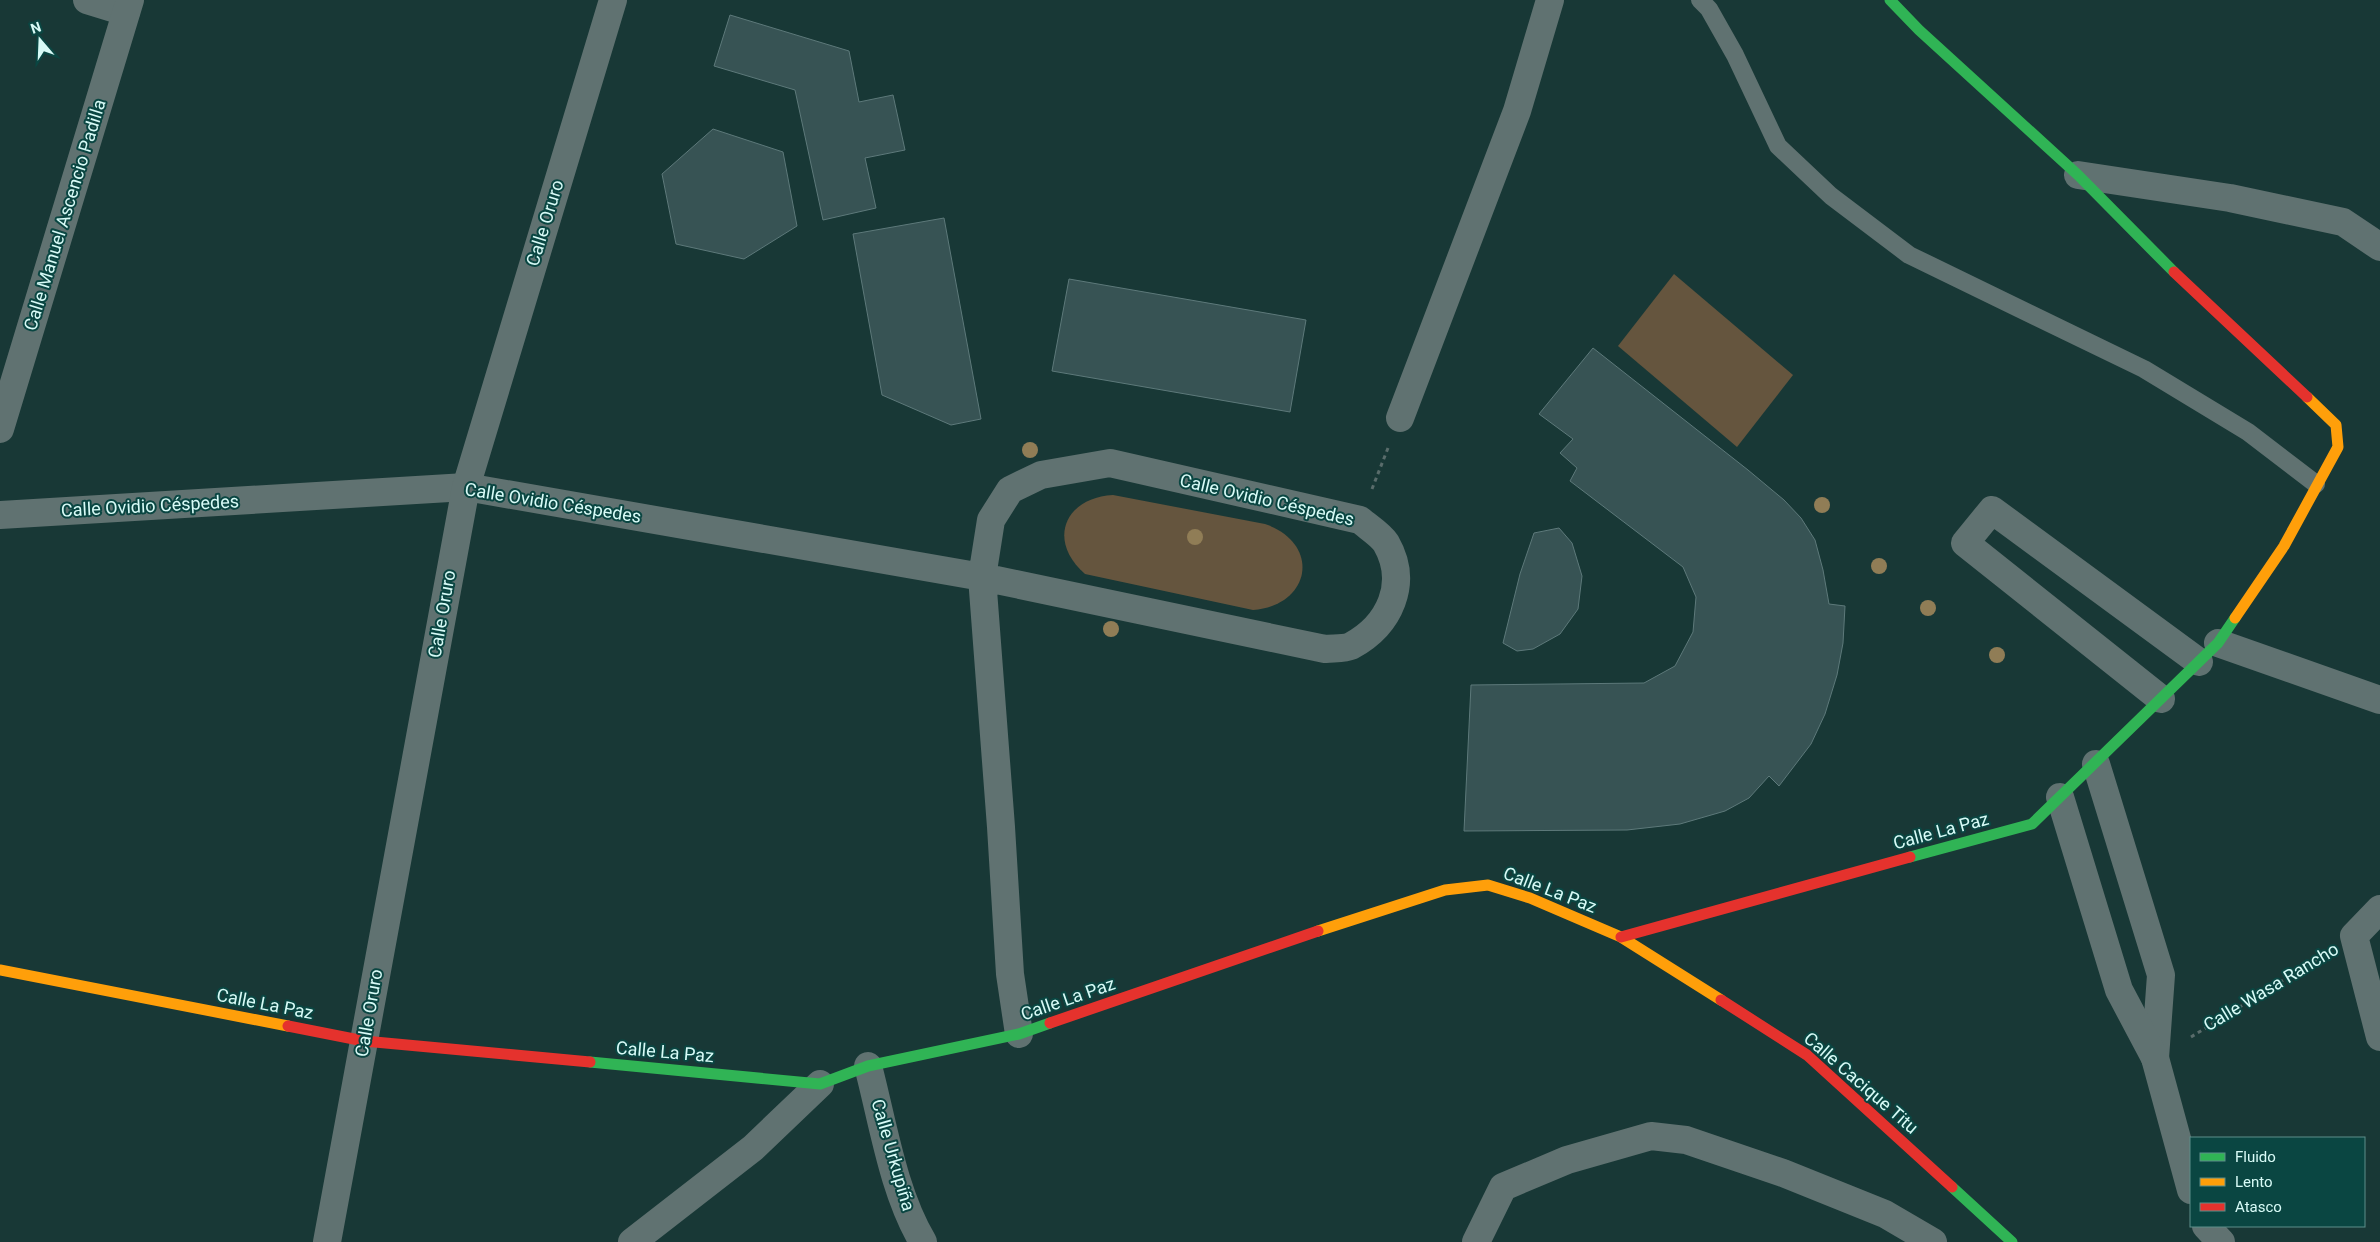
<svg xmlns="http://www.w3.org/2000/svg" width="2380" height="1242" viewBox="0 0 2380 1242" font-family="Roboto,sans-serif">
  <rect width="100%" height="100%" fill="#183836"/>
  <g fill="#65553e">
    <polygon points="1674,274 1793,375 1737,447 1618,346"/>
    <path d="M1113 495 1265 524C1321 543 1312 605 1253 610L1085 574C1047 541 1064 498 1113 495Z"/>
  </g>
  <g fill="#375354" stroke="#5d797a">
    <polygon points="730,15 849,51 859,102 893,95 905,150 865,158 876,208 823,220 795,90 714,66"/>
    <polygon points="713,129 783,152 797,226 744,259 676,244 662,174"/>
    <polygon points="944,218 981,419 951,425 882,395 853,234"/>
    <polygon points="1069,279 1306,320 1290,412 1052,371"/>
    <polygon points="1593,348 1748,470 1784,500 1801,518 1815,540 1823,570 1829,604 1845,606 1843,643 1837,675 1825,714 1811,744 1779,786 1769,776 1749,798 1725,811 1680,824 1627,830 1464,831 1471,685 1644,683 1675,666 1693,632 1696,597 1683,567 1570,481 1577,468 1560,453 1573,439 1539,414"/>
    <polygon points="1559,528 1572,543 1582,576 1578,609 1560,634 1533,649 1517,651 1503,643 1520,574 1534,533"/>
  </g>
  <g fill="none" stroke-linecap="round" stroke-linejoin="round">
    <g stroke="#596c6b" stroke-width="3" stroke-dasharray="4 4" stroke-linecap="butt">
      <polyline points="1372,489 1388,448"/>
      <polyline points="2191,1037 2324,955"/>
    </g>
    <polyline stroke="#607271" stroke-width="18" points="1700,0 1709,9 1735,55 1778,146 1831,196 1909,255 2144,369 2248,432 2316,484"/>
    <g stroke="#607271" stroke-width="28">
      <polyline points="87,0 126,12"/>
      <polyline points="2078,175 2230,198 2343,222 2380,247"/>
      <polyline points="1400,418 1517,111 1550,0"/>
      <polyline points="0,429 130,0"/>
      <path d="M0 515 466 487 982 577 1325 649C1333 648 1344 649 1351 646 1390 625 1409 583 1386 543 1380 534 1368 527 1360 520L1110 463 1041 475 1010 490 991 520 982 577 1001 827 1010 974 1019 1034"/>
      <polyline points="2218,643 2380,700"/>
      <polyline points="2161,699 1965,543 1992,510 2199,662"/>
      <polyline points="2096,764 2161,975 2155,1058"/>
      <polyline points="2060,797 2119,990 2155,1058 2191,1190"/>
      <polyline points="2380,909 2354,936 2380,1037"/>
      <path d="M868 1066C883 1123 893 1192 923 1242"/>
      <polyline points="2206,1226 2221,1242"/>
      <polyline points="327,1242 466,487 613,0"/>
      <polyline points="632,1242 753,1148 820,1084"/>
      <polyline points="1476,1242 1503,1187 1567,1160 1651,1136 1686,1140 1783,1173 1885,1214 1933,1242"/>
    </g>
    <g stroke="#30b455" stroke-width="11">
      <polyline points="1890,0 1919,30 2078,175 2174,272"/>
      <polyline points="1910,857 2032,824 2218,643 2235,618"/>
      <polyline points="590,1062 820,1084 868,1066 1019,1034 1050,1023"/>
      <polyline points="1952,1187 2012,1242"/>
    </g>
    <g stroke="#ff9f0a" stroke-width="11">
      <polyline points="2235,618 2284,546 2338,447 2336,425 2307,397"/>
      <polyline points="1318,931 1445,890 1488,885 1530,898 1621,937 1721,1000"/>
      <polyline points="0,970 288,1026"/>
    </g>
    <g stroke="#e5322d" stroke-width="11">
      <polyline points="2174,272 2307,397"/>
      <polyline points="1621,937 1910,857"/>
      <polyline points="1721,1000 1807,1055 1952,1187"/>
      <polyline points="1050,1023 1318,931"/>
      <polyline points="288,1026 364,1041 590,1062"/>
    </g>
  </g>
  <g fill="#907d56">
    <circle cx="1030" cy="450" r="8"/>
    <circle cx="1822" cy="505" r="8"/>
    <circle cx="1195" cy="537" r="8"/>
    <circle cx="1879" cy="566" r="8"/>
    <circle cx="1928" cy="608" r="8"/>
    <circle cx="1111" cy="629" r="8"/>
    <circle cx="1997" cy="655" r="8"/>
  </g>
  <g text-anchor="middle" stroke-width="4" stroke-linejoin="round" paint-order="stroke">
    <g font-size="18" fill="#d8fbf7" stroke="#0a4642">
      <text transform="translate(65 215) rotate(-73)" y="6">Calle Manuel Ascencio Padilla</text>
      <text transform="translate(545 223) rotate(-73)" y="6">Calle Oruro</text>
      <text transform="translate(1267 500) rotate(13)" y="6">Calle Ovidio Céspedes</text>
      <text transform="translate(553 503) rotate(9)" y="6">Calle Ovidio Céspedes</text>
      <text transform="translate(150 506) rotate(-3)" y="6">Calle Ovidio Céspedes</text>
      <text transform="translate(442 614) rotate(-80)" y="6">Calle Oruro</text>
      <text transform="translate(1941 831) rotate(-15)" y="6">Calle La Paz</text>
      <text transform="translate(1550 890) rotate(21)" y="6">Calle La Paz</text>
      <text transform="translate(2271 987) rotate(-31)" y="6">Calle Wasa Rancho</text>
      <text transform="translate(1068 999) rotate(-19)" y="6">Calle La Paz</text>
      <text transform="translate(265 1004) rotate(11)" y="6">Calle La Paz</text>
      <text transform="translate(369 1013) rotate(-80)" y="6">Calle Oruro</text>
      <text transform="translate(665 1052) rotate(5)" y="6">Calle La Paz</text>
      <text transform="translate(1861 1083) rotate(41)" y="6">Calle Cacique Titu</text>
      <text transform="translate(893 1155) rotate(74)" y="6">Calle Urkupiña</text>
    </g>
  </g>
  <rect x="2190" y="1137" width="175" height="90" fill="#0a4642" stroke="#5c8e8a"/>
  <rect x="2200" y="1153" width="25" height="8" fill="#30b455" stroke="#5c8e8a"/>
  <text x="2235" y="1162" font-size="15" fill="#d8fbf7">Fluido</text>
  <rect x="2200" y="1178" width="25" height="8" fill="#ff9f0a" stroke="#5c8e8a"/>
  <text x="2235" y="1187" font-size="15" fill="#d8fbf7">Lento</text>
  <rect x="2200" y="1203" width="25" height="8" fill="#e5322d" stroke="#5c8e8a"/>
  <text x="2235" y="1212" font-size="15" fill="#d8fbf7">Atasco</text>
  <g transform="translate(40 40) rotate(341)" stroke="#0a4642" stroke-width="4" paint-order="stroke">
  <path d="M0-4L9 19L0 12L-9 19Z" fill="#d8fbf7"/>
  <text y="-8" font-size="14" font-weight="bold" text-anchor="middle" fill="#d8fbf7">N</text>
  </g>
</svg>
